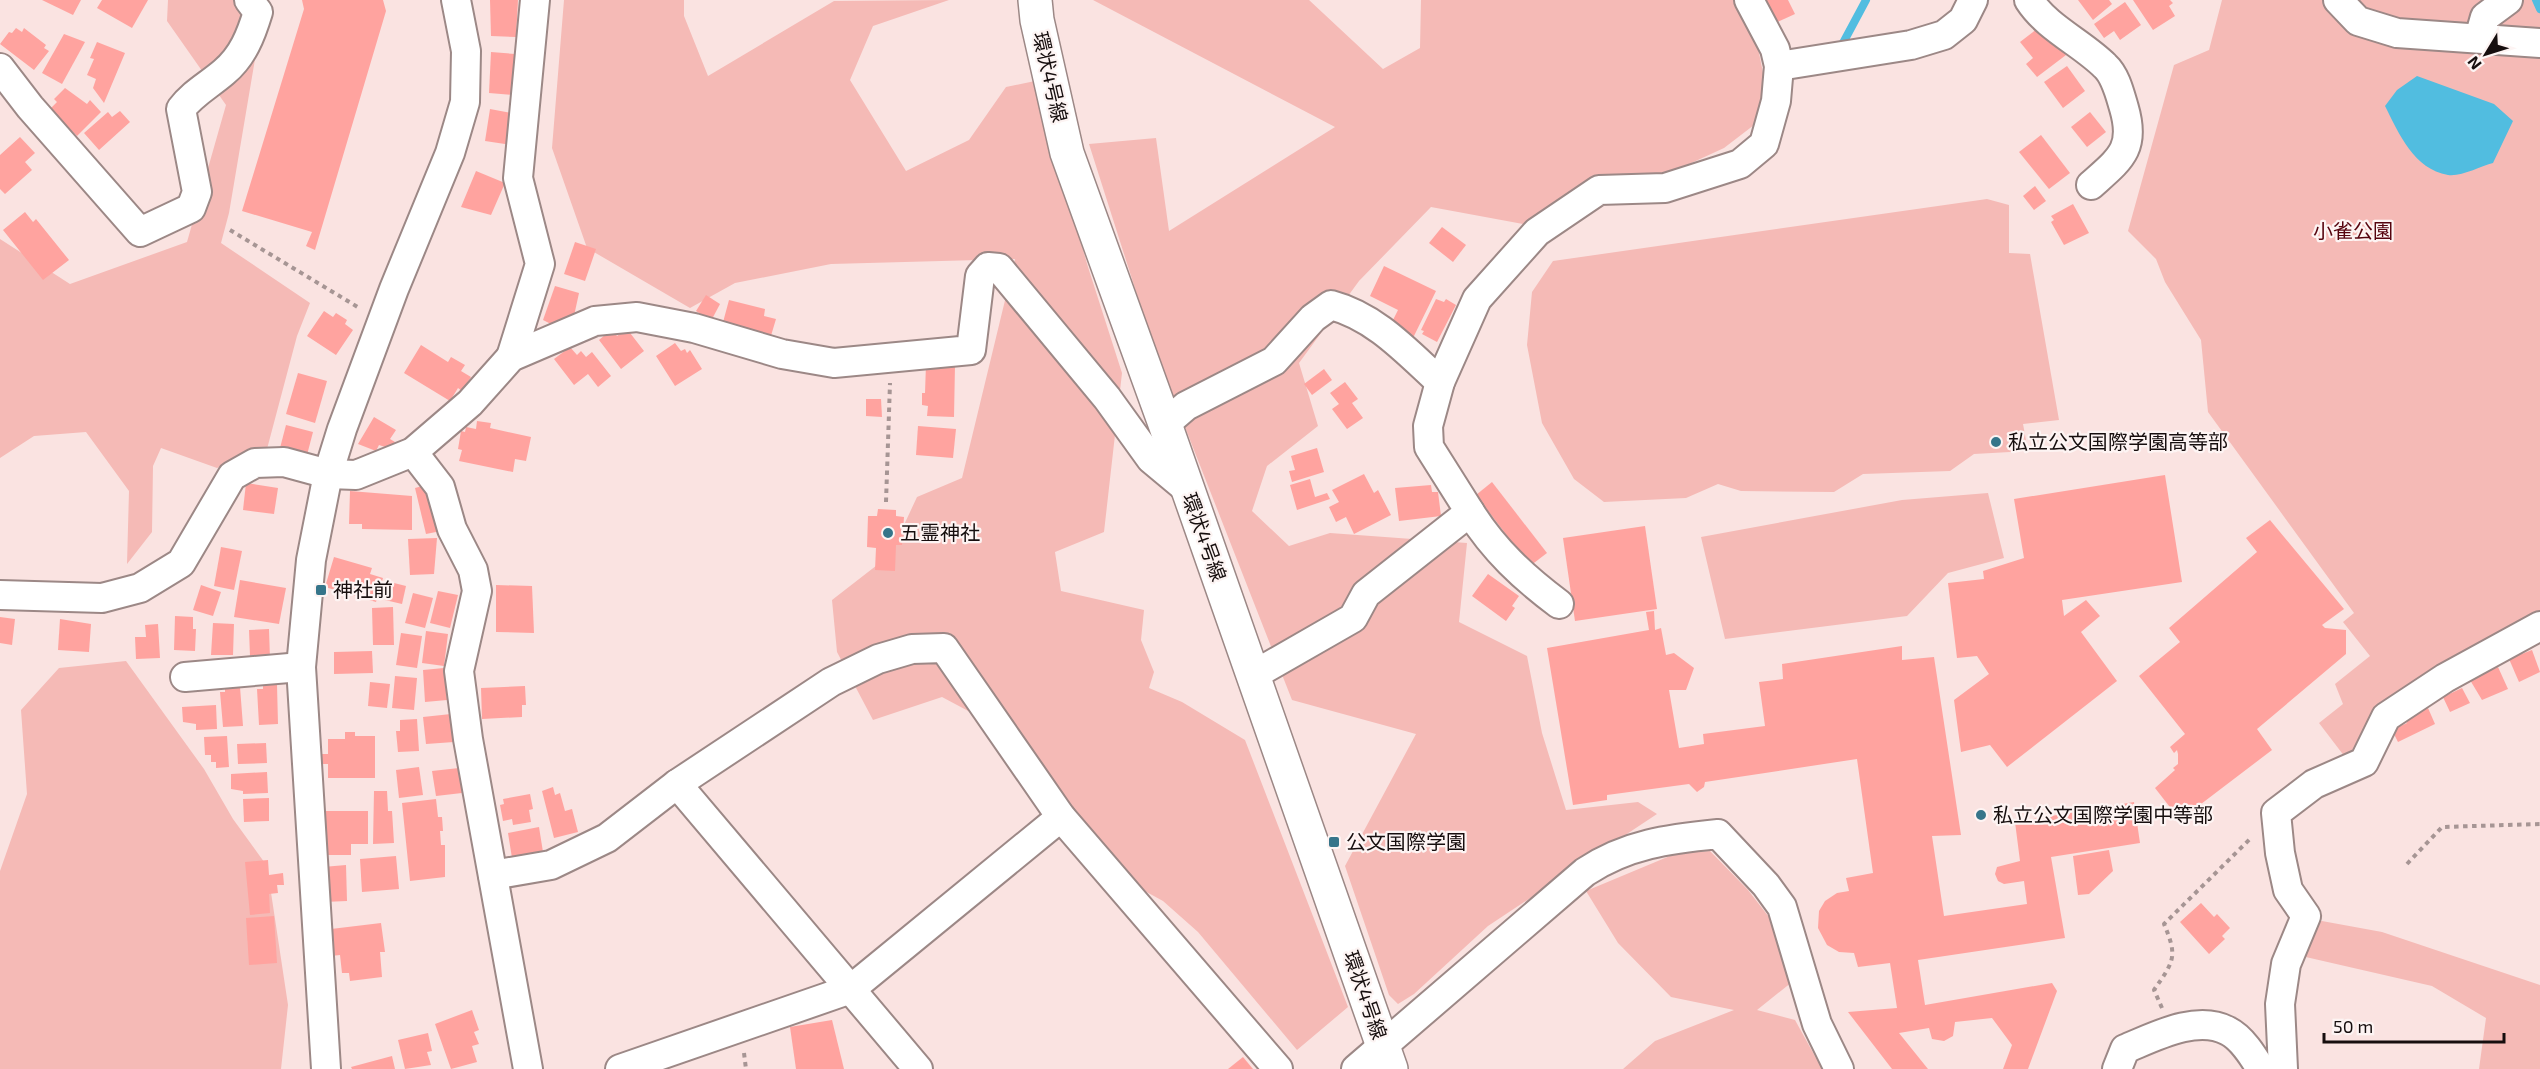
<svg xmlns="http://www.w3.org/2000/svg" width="2540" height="1069" viewBox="0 0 2540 1069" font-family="'Exo 2','Noto Sans JP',sans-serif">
  <rect width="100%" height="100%" fill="#fae3e1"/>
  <g fill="#f5bab6">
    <polygon points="168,0 265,0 229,213 221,243 310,303 297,336 267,449 217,468 161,448 153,466 152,532 127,564 129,491 86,432 34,436 0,458 0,239 70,284 187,242 226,105 167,21"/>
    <polygon points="564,0 684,0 684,16 708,76 834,1 949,0 873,26 850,80 906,171 969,140 1006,87 1035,81 1088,267 1122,373 1104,532 1055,552 1061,591 1144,610 1141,640 1154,672 1149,688 1182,702 1245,740 1348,1007 1297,1050 1198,932 1163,901 1099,866 1017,737 942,697 873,720 837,652 832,600 890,555 917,497 962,478 1015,259 831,264 735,283 690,308 587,248 552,148"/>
    <polygon points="1093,0 1309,0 1383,69 1420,48 1421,0 1743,0 1758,48 1771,112 1724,148 1600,205 1523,224 1431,207 1359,281 1299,363 1318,426 1267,466 1252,511 1289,546 1330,533 1467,543 1459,622 1527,656 1542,733 1566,810 1638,802 1657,814 1488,926 1414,994 1398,1004 1389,995 1345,866 1416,734 1292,700 1154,348 1089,144 1156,138 1169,231 1335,127"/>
    <polygon points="2222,0 2540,0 2540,612 2379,705 2348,761 2319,723 2343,704 2335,684 2370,656 2343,622 2354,613 2208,412 2201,340 2165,282 2156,259 2128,231 2174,65 2209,50"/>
    <polygon points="1987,199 2009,205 2009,253 2030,254 2059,420 2023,424 2028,451 1974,454 1950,471 1863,474 1834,492 1741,491 1718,484 1686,498 1604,502 1574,479 1542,423 1527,345 1532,292 1553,261"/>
    <polygon points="1988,493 2004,558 1948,573 1907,616 1725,639 1701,537 1902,500"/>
    <polygon points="126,661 204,769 233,819 267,866 288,1005 281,1069 0,1069 0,871 27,794 21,710 59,668"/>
    <polygon points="1710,851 1748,890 1786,939 1797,978 1757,1010 1795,1020 1822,1069 1623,1069 1655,1041 1734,1010 1671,997 1618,943 1586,891 1677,853"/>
    <polygon points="2311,919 2382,932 2540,985 2540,1069 2479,1069 2486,1018 2432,986 2297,955"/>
  </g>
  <path fill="#51bde0" d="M2417 76 2494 104 2513 121 2493 163C2481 166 2461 177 2448 175 2414 169 2399 134 2385 106L2397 90Z"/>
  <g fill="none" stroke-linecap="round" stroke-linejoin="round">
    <g stroke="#51bde0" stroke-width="8">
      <polyline points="2536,0 2540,9"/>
      <polyline points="1843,43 1866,0"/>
    </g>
  </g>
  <g fill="#ffa39f">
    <polygon points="42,0 81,0 73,15"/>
    <polygon points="102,0 148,0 132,28 97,8"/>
    <polygon points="302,0 383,0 386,11 315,250 306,246 312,232 242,211 304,9"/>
    <polygon points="490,0 518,0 516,37 491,36"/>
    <polygon points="1759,0 1788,0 1795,14 1771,25"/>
    <polygon points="2078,0 2109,0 2112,4 2093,20"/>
    <polygon points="2133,0 2170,0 2173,3 2169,6 2175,16 2153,30"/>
    <polygon points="2125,2 2141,25 2120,40 2114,31 2104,38 2094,24"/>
    <polygon points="2042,25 2066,55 2037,77 2026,64 2033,58 2020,42"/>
    <polygon points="16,28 22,32 24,28 46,45 44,48 49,51 34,70 0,44 9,32 12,33"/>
    <polygon points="64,34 85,42 62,84 42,73"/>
    <polygon points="97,42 125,53 104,103 93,88 96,79 87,75 94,59 90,58"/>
    <polygon points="491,52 515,54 514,95 489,93"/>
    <polygon points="2067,66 2085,91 2063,108 2044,82"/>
    <polygon points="65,88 87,104 90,100 101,112 77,136 50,109 57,102 54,99"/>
    <polygon points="490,109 516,114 511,145 485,141"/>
    <polygon points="120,111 130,122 99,150 84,133 108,112 112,117"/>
    <polygon points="2090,112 2106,132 2087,147 2071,127"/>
    <polygon points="2041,135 2070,173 2049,189 2019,152"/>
    <polygon points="20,137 35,153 25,162 32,170 5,194 0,189 0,155"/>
    <polygon points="476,171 505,183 491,215 461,207"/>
    <polygon points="2035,186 2046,201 2034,210 2023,196"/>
    <polygon points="2073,204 2089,233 2064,245 2051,222 2054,220 2051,216"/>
    <polygon points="25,212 33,222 36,219 69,260 43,280 3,230"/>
    <polygon points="1442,227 1466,245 1453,262 1429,243"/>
    <polygon points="575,242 596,249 585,281 564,274"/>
    <polygon points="1384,266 1436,291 1413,338 1390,326 1398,310 1370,296"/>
    <polygon points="555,286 579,293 574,316 553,325 543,320"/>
    <polygon points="706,295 720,304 711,321 696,311"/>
    <polygon points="1436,299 1444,302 1446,299 1456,305 1437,342 1422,334 1424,331 1421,330"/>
    <polygon points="729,300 765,309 764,316 776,319 770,339 722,326"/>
    <polygon points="324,311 333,317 336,313 347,320 345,324 353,330 336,355 307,336"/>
    <polygon points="612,329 617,336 627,329 644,351 621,369 599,340"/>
    <polygon points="675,343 681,351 685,349 687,353 690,350 702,369 675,386 656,356"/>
    <polygon points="421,345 448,362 451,357 465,365 461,371 471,377 462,391 458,388 450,401 404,373"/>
    <polygon points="570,347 577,355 581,351 586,357 592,352 611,376 598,387 588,374 574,385 554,359"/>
    <polygon points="926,364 955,365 954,417 927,416 928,406 922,405 922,393 925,393"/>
    <polygon points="1324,369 1332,380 1312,395 1304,384"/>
    <polygon points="298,373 327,381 315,423 286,414"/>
    <polygon points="1345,382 1358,399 1352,403 1363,418 1347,429 1332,409 1339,404 1330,393"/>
    <polygon points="866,399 881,399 882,417 866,416"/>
    <polygon points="374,417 396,430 390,439 395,442 391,449 379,445 376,451 358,444"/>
    <polygon points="477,421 491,423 490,428 531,437 526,461 515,459 513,472 459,461 462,450 458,449 461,431 465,432 466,427 476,429"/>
    <polygon points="286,425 313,432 307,455 280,448"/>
    <polygon points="918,426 956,429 953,458 916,455"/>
    <polygon points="1317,448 1324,472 1292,482 1289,471 1295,470 1291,456"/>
    <polygon points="1364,474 1374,493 1378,490 1391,515 1354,534 1346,517 1336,522 1329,507 1339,502 1332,490"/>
    <polygon points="2165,475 2182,582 2062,600 2064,616 2086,600 2100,616 2081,632 2117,681 2007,767 1990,745 1961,752 1954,700 1989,674 1977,656 1957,658 1948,583 1984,579 1983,571 2024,558 2014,499"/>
    <polygon points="1310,479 1315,497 1327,493 1330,499 1297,510 1290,485"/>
    <polygon points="1492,482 1547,553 1530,566 1476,495"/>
    <polygon points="246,483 278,488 274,514 243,510"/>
    <polygon points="430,484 441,531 426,534 415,488"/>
    <polygon points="1431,485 1432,492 1438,492 1441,516 1399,521 1395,488"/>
    <polygon points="350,491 412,496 412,530 362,529 362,524 349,524"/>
    <polygon points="878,509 896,510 896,516 904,517 902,545 896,545 895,571 875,570 876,548 867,547 868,516 877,516"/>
    <polygon points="2270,520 2344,609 2322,625 2325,628 2346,630 2346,654 2257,729 2272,750 2180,820 2155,788 2175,770 2173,768 2178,764 2178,754 2177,750 2174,753 2170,747 2185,734 2139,676 2180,642 2169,628 2257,552 2246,538"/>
    <polygon points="1645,526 1657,609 1575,621 1563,538"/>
    <polygon points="437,538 434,574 410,575 408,539"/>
    <polygon points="221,547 242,551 234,590 214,586"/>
    <polygon points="334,557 372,568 370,574 383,578 376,602 325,587"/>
    <polygon points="1488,574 1519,596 1512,606 1515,608 1506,621 1472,596"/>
    <polygon points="240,580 286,588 279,624 234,617"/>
    <polygon points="390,582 406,586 402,604 385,600"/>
    <polygon points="201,585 221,592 213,616 193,610"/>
    <polygon points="496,585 532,586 534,633 496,632"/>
    <polygon points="438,591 458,595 450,628 430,623"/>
    <polygon points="413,593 433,598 425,628 405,623"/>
    <polygon points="393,607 394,645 373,645 372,608"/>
    <polygon points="1654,611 1655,630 1661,628 1666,655 1674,653 1694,668 1686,690 1669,690 1679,748 1704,744 1703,734 1765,726 1759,682 1783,679 1782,664 1902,646 1902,660 1934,657 1961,835 1932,836 1944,916 2027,904 2024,881 2004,884 1998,881 1995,874 1997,867 2020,861 2015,822 2134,802 2140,843 2051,857 2065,938 1918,960 1925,1005 2052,983 2057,991 2028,1069 2003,1069 2012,1045 1992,1018 1955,1022 1953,1036 1944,1041 1932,1039 1929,1028 1899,1033 1928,1069 1892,1069 1848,1012 1897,1008 1890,963 1858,967 1854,953 1839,952 1827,945 1818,928 1819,911 1825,901 1837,893 1849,891 1846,878 1873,873 1857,759 1705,782 1704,787 1697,792 1689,784 1607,795 1607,800 1573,805 1547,648 1649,630 1646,612"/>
    <polygon points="175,616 193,617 193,629 196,629 195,651 174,650"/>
    <polygon points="0,617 15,619 12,645 0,643"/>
    <polygon points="60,619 91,624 89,652 58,650"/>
    <polygon points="213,623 234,624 233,655 211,655"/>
    <polygon points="158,624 160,658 136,659 135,637 146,637 145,625"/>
    <polygon points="269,629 270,659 255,659 255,655 250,656 249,630"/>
    <polygon points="426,631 448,634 444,666 422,663"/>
    <polygon points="401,633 422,636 417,668 396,665"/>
    <polygon points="2532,650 2540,672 2519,682 2509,659"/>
    <polygon points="372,651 373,673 334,674 334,652"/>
    <polygon points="2498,667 2508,689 2482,700 2470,680"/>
    <polygon points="444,668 447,700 425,702 423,670"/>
    <polygon points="395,676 417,678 414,710 392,708"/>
    <polygon points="370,682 390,684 387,708 368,706"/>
    <polygon points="263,685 277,685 278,724 259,725 257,689 263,689"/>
    <polygon points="525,686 526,705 522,705 522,717 482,719 481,688"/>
    <polygon points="240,687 243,726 223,727 220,692 225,692 225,689"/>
    <polygon points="2462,688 2470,703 2450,712 2443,697"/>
    <polygon points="216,705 217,729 196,730 196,724 183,722 182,707"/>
    <polygon points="2428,708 2435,724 2398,742 2392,730 2407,723 2404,719"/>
    <polygon points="451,714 454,742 426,744 423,717"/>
    <polygon points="417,719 419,751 398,752 396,731 400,731 400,720"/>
    <polygon points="345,732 355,732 355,736 375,736 375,778 328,778 328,764 322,764 322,754 328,754 328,739 345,739"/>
    <polygon points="227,736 229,767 216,768 216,762 211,762 211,755 205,755 204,737"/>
    <polygon points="266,743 267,763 238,764 237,744"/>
    <polygon points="419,767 423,795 399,798 396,770"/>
    <polygon points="459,768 462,793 436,796 432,771"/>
    <polygon points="267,772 268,793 243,794 243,791 231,789 231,774"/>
    <polygon points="553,787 555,795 560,793 565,811 572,809 578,832 554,838 542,791"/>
    <polygon points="374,791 387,791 388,811 392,811 394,843 373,844"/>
    <polygon points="530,794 533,809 529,810 531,822 513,825 512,819 503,821 500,805 504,804 503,799"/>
    <polygon points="269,798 269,821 244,822 243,799"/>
    <polygon points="436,799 438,817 442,817 443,831 440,831 441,845 445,845 445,877 410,881 402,803"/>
    <polygon points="322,811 368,811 368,844 351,844 351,855 322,855"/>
    <polygon points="539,827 543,852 512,858 508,833"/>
    <polygon points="2109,850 2113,871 2089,894 2078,895 2073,856"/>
    <polygon points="396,856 399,889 362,892 360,859"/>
    <polygon points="268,860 269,875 283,873 284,885 277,885 278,893 269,894 270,913 250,915 245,862"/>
    <polygon points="346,865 347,901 324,902 323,867"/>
    <polygon points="2201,903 2214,917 2217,914 2230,928 2222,936 2225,939 2209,954 2180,922"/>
    <polygon points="274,916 277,963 249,965 246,918"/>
    <polygon points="381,923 385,952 380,952 382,977 350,981 349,973 342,973 340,955 331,956 331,929"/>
    <polygon points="472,1010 479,1030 474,1032 479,1044 472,1046 477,1062 451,1069 435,1024"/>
    <polygon points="832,1020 844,1069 796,1069 790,1027"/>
    <polygon points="428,1033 432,1051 427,1052 431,1065 405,1069 398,1040"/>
    <polygon points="392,1056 395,1069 352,1069 351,1067"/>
    <polygon points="1243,1057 1253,1069 1228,1069"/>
  </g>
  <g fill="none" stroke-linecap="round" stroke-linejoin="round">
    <defs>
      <g id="minor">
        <path d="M2029 0C2047 28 2082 43 2105 66 2116 76 2120 95 2124 108 2136 149 2120 159 2091 185"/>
        <polyline points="2338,0 2358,21 2397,33 2540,43"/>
        <polyline points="2479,38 2485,17 2508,0"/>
        <polyline points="1779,66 1911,45 1944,35 1963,20 1973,0"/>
        <path d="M0 68 30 107 140 232 191 208 197 192 181 109C193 93 209 85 224 72 243 56 251 35 258 12L249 0"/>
        <polyline points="511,357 540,264 518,178 535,0"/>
        <path d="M1165 424 1186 406 1274 361 1313 318 1331 305C1376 317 1407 352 1440 382"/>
        <polyline points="413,452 440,487 452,529 473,570 477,591 459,671 468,739 528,1069"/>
        <path d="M1470 512C1494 550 1523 577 1559 604"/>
        <polyline points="0,595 102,598 140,588 181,563 232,476 255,463 284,462 328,474 356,475 413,452 470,403 511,357 595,321 637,317 694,328 782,354 834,363 971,350 980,276 988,267 999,268 1107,398 1151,459 1187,489"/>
        <polyline points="1252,676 1353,618 1366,594 1470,512 1429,447 1428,426 1440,382 1477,299 1537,232 1599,190 1665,188 1740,164 1764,144 1776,101 1779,66 1775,49 1749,0"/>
        <polyline points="185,677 301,667"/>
        <polyline points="677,784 918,1069"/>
        <polyline points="493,875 551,865 607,838 677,784 831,682 878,659 912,649 944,648 1061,817 1278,1069"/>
        <polyline points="326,1069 301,667 311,560 328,474 342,429 394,289 450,153 465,102 466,51 456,0"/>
        <polyline points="620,1069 851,989 1061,817"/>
        <path d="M1356 1069 1585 872C1627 844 1669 839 1718 834L1766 885 1782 907 1817 1024 1839 1069"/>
        <path d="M2117 1069 2125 1049C2154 1037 2197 1014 2228 1031 2242 1038 2253 1056 2261 1069"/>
        <polyline points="2283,1069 2280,1004 2286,964 2306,916 2288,890 2280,853 2276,813 2314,784 2364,762 2386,717 2445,678 2540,626"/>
      </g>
      <polyline id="major" points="1035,0 1037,20 1067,153 1165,424 1391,1069"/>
    </defs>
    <use href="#minor" stroke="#9c8886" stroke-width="32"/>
    <use href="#major" stroke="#9c8886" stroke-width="36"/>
    <g stroke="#a69594" stroke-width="4" stroke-dasharray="4.5 4.5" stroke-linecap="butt">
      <polyline points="230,230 361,309"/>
      <polyline points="886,502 890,383"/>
      <polyline points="2407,864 2442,827 2540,824"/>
      <path d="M2162 1008 2154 990C2174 961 2178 957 2164 924L2252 837"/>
      <polyline points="744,1053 746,1069"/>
    </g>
    <use href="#minor" stroke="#fff" stroke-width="28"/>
    <use href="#major" stroke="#fff" stroke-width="33"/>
  </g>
  <g fill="#36758a" stroke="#fdf4f3" stroke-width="2">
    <circle cx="1996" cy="442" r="6"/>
    <circle cx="888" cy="533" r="6"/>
    <rect x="315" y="584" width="12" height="12" rx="3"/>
    <circle cx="1981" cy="815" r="6"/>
    <rect x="1328" y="836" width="12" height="12" rx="3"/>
  </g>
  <g text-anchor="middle" stroke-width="4.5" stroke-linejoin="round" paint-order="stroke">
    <g font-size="20" fill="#160e0e" stroke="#fdf4f3">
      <text transform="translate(1050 77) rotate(77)" y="7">環状4号線</text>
      <text transform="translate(1204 537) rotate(70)" y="7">環状4号線</text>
      <text transform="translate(1365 995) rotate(71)" y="7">環状4号線</text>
    </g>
    <g font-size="20" fill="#56040e" stroke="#fdf4f3">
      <text x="2353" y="238">小雀公園</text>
    </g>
    <g font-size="20" fill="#160e0e" stroke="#fdf4f3" text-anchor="start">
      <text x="2008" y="449">私立公文国際学園高等部</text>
      <text x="900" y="540">五霊神社</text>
      <text x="333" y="597">神社前</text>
      <text x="1993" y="822">私立公文国際学園中等部</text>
      <text x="1346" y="849">公文国際学園</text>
    </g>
  </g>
  <g transform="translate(2486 54) rotate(232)" stroke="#fdf4f3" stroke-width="4.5" paint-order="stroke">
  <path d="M0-4.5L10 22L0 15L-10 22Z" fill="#160e0e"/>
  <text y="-9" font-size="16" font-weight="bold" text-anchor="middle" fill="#160e0e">N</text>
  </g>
  <path d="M2324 1033v9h180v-9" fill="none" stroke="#160e0e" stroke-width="3"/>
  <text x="2333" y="1033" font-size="18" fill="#160e0e" stroke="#fdf4f3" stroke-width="4.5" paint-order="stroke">50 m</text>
</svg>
